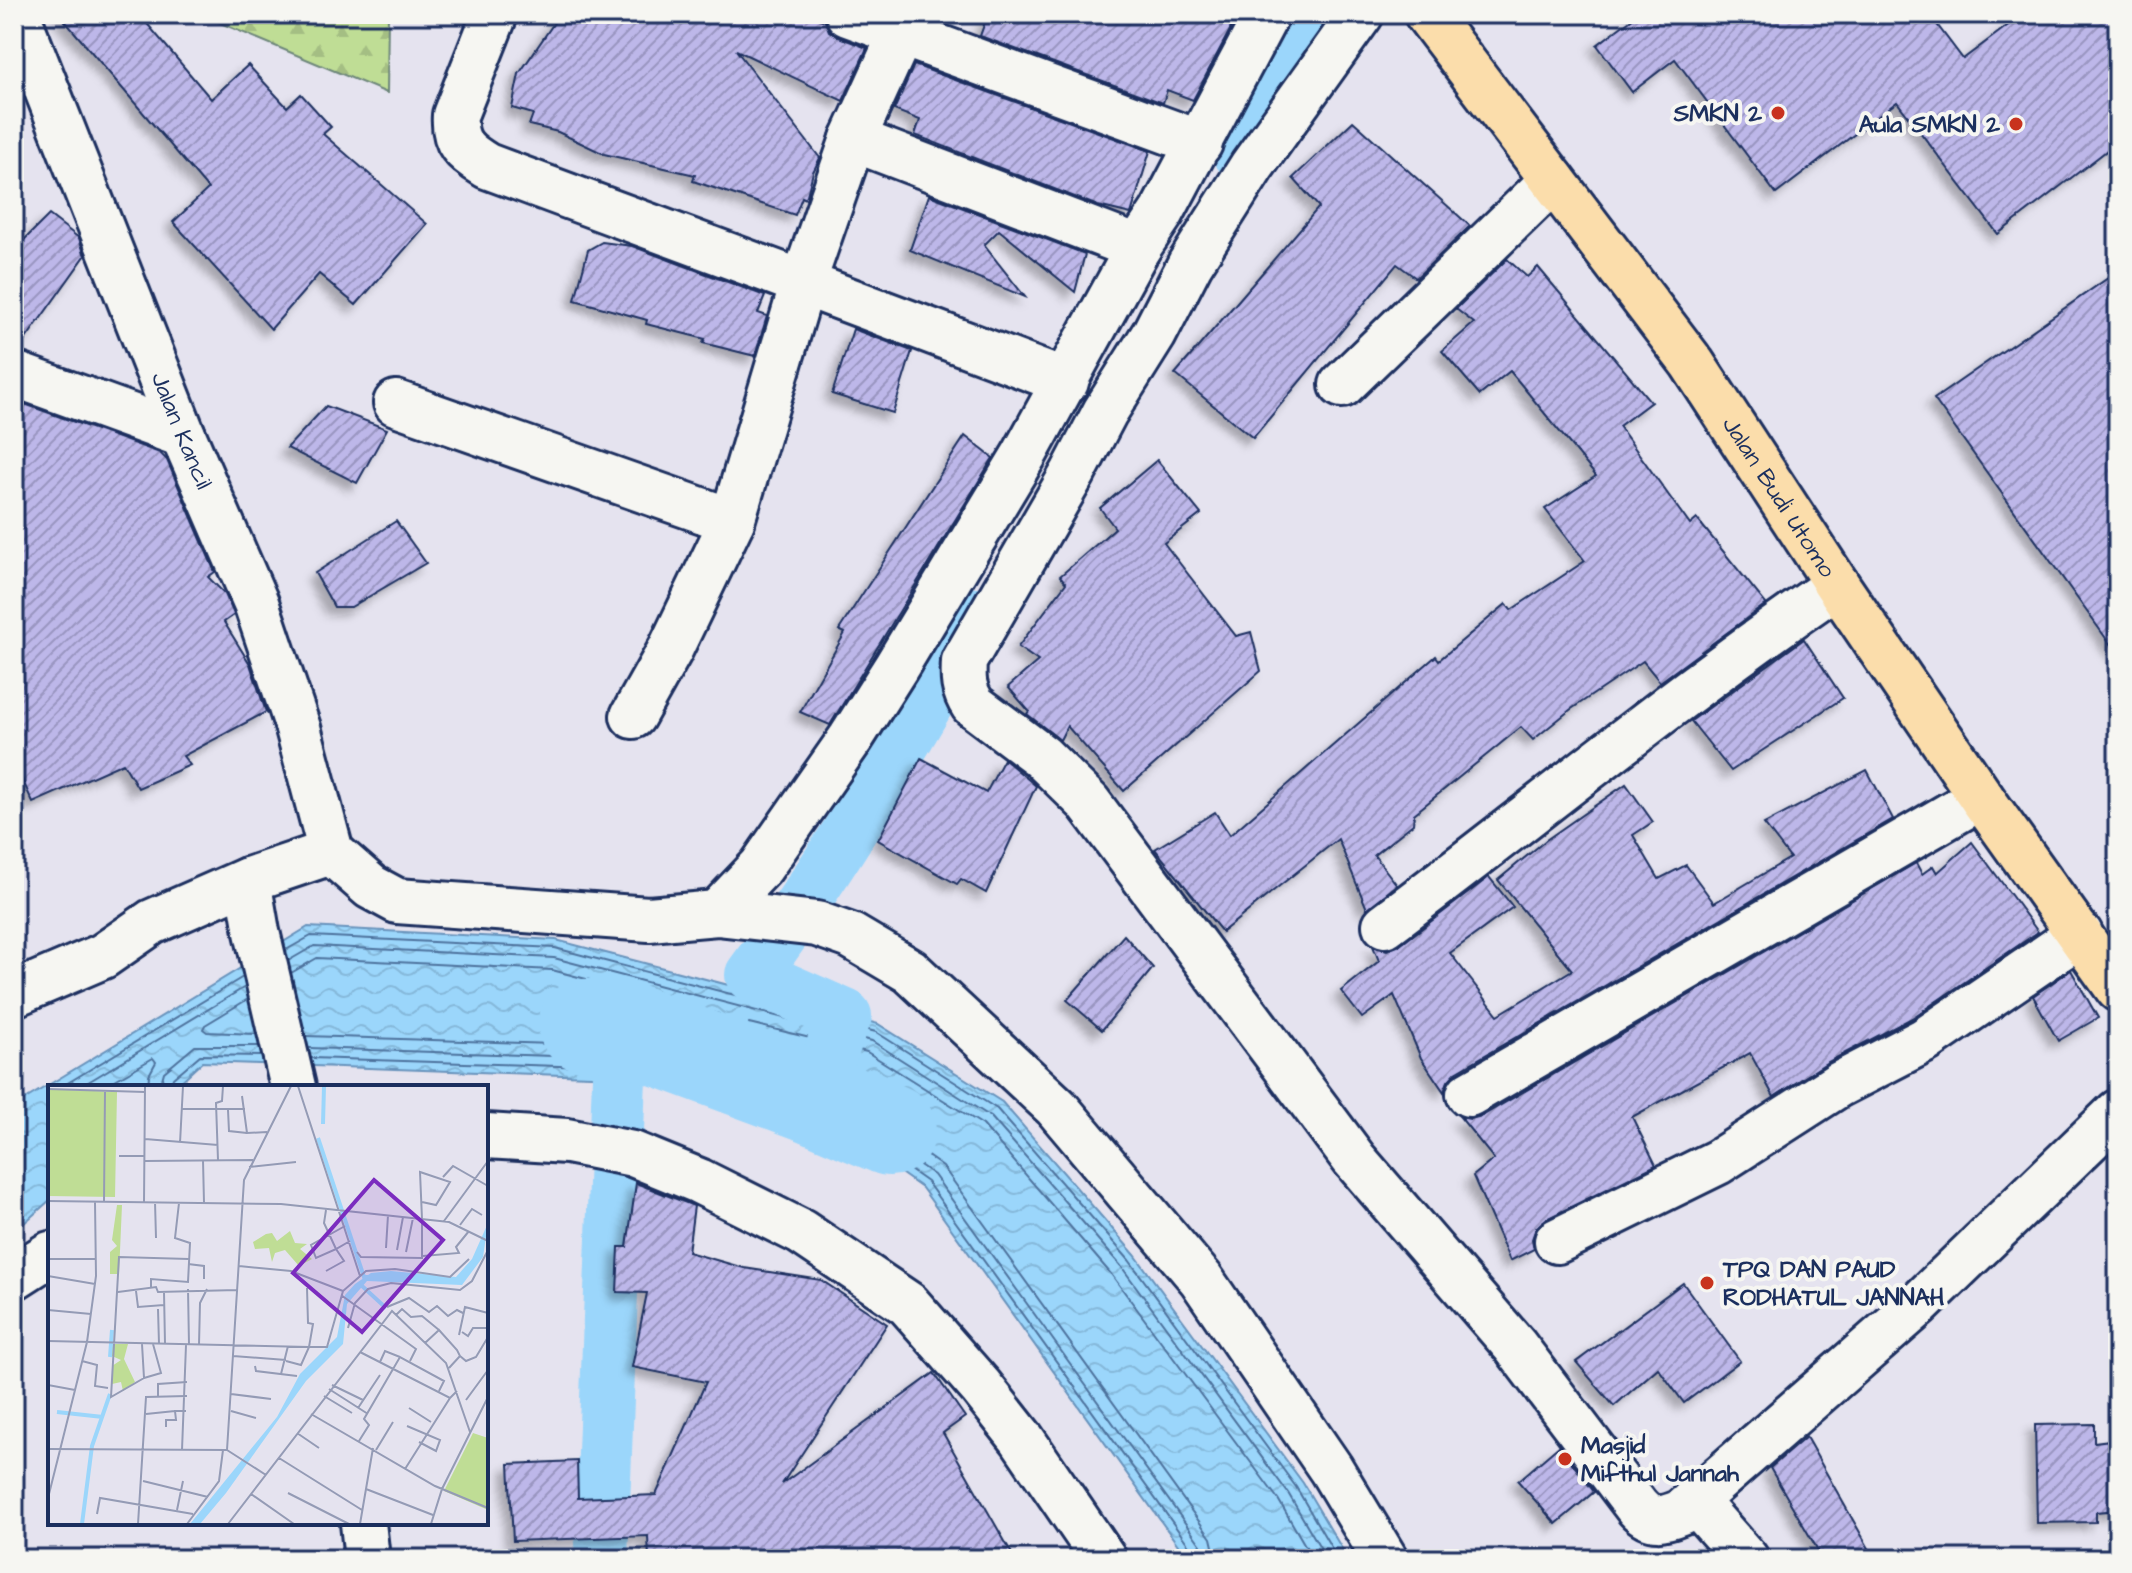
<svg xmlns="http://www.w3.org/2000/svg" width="2132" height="1573" viewBox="0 0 2132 1573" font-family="'Architects Daughter',sans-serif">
  <defs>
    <pattern id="forest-firs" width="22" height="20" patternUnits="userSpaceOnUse" patternTransform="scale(2)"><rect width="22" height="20" fill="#bfdd95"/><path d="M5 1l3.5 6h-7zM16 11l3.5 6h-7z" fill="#a4be83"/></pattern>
    <pattern id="water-waves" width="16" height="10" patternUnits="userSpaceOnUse" patternTransform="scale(2)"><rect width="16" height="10" fill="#9bd6fb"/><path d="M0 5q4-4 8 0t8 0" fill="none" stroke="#85b8da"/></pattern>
    <pattern id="building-hatch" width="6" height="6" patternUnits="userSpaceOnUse" patternTransform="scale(2)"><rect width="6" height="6" fill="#bdb7e9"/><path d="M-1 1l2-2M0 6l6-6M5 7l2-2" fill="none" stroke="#9995c0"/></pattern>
    <filter id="shadow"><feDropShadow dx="-7" dy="7" stdDeviation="4" flood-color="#0004"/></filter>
  </defs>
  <rect width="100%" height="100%" fill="#e5e3ef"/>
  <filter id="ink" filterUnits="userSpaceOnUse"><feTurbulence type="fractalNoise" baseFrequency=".0125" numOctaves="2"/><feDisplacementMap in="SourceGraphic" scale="16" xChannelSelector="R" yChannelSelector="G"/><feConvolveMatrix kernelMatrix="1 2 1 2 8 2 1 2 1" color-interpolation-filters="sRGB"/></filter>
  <g filter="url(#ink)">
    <polygon fill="url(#forest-firs)" stroke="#6d867a" stroke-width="2" points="199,14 388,14 387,93"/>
    <polygon fill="url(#water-waves)" stroke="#6893bc" stroke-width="2" points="308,927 556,940 878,1024 1002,1102 1135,1255 1303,1483 1348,1559 1188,1559 922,1188 727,1051 619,1077 202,1062 175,1087 50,1087 50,1200 14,1232 14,1106"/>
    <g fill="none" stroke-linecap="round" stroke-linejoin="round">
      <g stroke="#4e729d" stroke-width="2">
        <polyline points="286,950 311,936 555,948 876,1032 997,1109 1129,1260 1296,1487 1338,1559"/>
        <polyline points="288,961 314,946 554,958 872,1041 991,1117 1121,1266 1288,1493 1327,1559"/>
        <polyline points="291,973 317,958 552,970 719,1014 722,1018 720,1021 616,1046 306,1036"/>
        <polyline points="248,999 205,1025 203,1029 207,1032 256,1034"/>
        <polyline points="309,1048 617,1058 723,1033 736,1035 934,1175 1201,1545 1204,1559"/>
        <polyline points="311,1058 618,1068 724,1043 731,1044 927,1182 1193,1551 1194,1559"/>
        <polyline points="61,1087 243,977"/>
        <polyline points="80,1087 245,987"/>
        <polyline points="103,1087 153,1058 156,1062 149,1075 148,1087"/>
        <polyline points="160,1087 164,1072 195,1046 259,1046"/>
        <polyline points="170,1087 173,1078 200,1055 261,1056"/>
        <polyline points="1216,1559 1211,1538 943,1167 750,1030 749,1023 867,1052 983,1125 1111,1274 1278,1499 1313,1559"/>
      </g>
      <g stroke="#9bd6fb" stroke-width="54">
        <polyline points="1241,155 1323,14"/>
        <path d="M818 1085 845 1016 752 975C836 861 908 737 978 614"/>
        <polyline points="601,1559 619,1077 616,1024"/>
      </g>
      <polyline stroke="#9bd6fb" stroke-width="92" points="584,1025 616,1024 813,1097 890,1130"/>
    </g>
    <g fill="url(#building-hatch)" stroke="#1b2f5e" stroke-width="2" filter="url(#shadow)">
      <polygon points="59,14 139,14 211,99 248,65 287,107 301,94 331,127 323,134 427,224 356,305 319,274 271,329 173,222 208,189"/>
      <polygon points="560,14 807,14 825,21 829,31 839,37 867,48 843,101 736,50 820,158 813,172 806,199 802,197 795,215 693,181 695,175 604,154 558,132 529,125 533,114 512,108 519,74"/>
      <polygon points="988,14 1234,14 1230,30 1193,100 1167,90 1163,103 980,36"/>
      <polygon points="1638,14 1929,14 1963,59 2023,14 2118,14 2118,142 1998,234 1897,102 1776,194 1675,59 1632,92 1597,45"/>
      <polygon points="914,65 1150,151 1131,214 1098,206 915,135 920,120 894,110"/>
      <polygon points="1353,121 1470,226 1416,278 1397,264 1253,438 1175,374 1319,207 1293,178"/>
      <polygon points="929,195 1085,254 1075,292 999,230 984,245 1025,297 910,250"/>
      <polygon points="49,215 79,238 85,256 18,350 14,350 14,250"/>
      <polygon points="602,242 632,246 765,296 758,313 767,316 755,356 703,343 705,339 646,324 647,320 575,300 588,250"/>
      <polygon points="1507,259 1527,277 1538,267 1651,402 1619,426 1690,525 1697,519 1766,604 1660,682 1643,661 1570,710 1533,740 1521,727 1414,814 1413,824 1374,855 1397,885 1367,909 1338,839 1222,932 1155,849 1215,812 1230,835 1436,656 1439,660 1506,604 1511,610 1585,561 1545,509 1596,476 1510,371 1480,395 1442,351 1474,323 1456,309"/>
      <polygon points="2118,271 2118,655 1934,399"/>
      <polygon points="853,329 912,351 893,413 832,394"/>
      <polygon points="19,402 160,453 167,460 215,572 208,577 225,594 233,612 234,615 224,622 250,664 266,712 183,756 190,765 138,788 123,763 33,803 14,762 14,405"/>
      <polygon points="326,406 387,429 357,483 287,448"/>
      <polygon points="965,436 993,458 830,725 800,712 845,633 839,630"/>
      <polygon points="1157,460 1201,514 1164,543 1236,636 1251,632 1261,671 1124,791 1067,726 1060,740 1027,714 1029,711 1008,687 1038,661 1018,647 1066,583 1060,576 1115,528 1100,508"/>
      <polygon points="396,521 426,563 351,607 334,607 315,573"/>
      <polygon points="1804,639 1843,698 1731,771 1691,721"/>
      <polygon points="921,758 986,793 1004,759 1036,786 986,893 961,879 957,884 878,840"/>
      <polygon points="1867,770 1893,819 1456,1072 1448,1081 1444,1092 1421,1058 1394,995 1362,1018 1341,991 1379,961 1373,946 1387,950 1400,945 1489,877 1513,907 1450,953 1498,1015 1572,970 1498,880 1546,840 1626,784 1653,822 1633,835 1659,879 1686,865 1714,903 1790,858 1764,824"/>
      <polygon points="1972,842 2038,932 1912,1018 1826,1063 1774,1097 1750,1053 1632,1117 1656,1165 1546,1219 1536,1228 1532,1239 1534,1249 1510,1261 1473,1176 1494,1159 1460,1117 1470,1119 1482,1116 1916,863 1922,874 1933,866 1937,873"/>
      <polygon points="1124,935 1153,968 1102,1030 1067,1000"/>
      <polygon points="2071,970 2098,1018 2058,1041 2033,996"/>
      <polygon points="636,1183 694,1206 688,1252 744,1268 821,1280 887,1324 782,1484 934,1373 965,1417 943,1433 1015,1559 649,1559 648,1536 513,1541 509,1464 577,1461 578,1498 656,1495 706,1382 632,1367 647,1293 617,1292 619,1247 627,1247"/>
      <polygon points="1683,1283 1740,1361 1684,1403 1658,1368 1614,1406 1576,1362"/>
      <polygon points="2094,1424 2094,1442 2118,1439 2118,1510 2096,1512 2096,1522 2037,1523 2035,1425"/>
      <polygon points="1806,1437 1875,1559 1823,1559 1770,1468"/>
      <polygon points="1559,1446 1594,1492 1556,1524 1518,1481"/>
    </g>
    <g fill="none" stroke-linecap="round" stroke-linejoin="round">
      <defs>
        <g id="minor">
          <path id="s1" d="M17 14 183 435 256 603 298 728 331 852"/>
          <polyline points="848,14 1200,143"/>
          <polyline points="910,14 853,139 803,283 1066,382"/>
          <path d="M1361 14 1252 166 1190 264 1154 334 1105 412 1073 473 964 661C963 678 963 690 973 705L1041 756 1088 802 1354 1159 1515 1346 1637 1507C1651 1523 1664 1519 1681 1512L1917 1306 2118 1112"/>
          <polyline points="853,139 1138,248"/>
          <polyline points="14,374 183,435"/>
          <polyline points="1342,385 1553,180"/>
          <path d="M396 403 732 521 803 283 487 166C464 152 453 143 455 115L495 14"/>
          <polyline points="633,716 670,650 732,521"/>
          <polyline points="331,852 371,887 397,901 649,919 717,913 817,924 851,936 910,971 1056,1107 1201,1279 1331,1469 1385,1559"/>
          <polyline points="248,880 257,932 293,1087"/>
          <polyline points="717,913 761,867 851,738 896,667 1024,455 1138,248 1162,212 1267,14"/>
          <path d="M1385 925C1536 812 1681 691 1837 585"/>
          <polyline points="14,994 103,956 152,922 248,880 331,852"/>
          <polyline points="1469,1094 1981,797"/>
          <polyline points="486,1136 567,1141 633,1154 699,1181 801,1232 908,1304 981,1387 1022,1439 1104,1559"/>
          <polyline points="1557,1241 1718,1162 1838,1085 1925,1040 2080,934"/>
          <polyline points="14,1277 50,1254"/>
          <polyline points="1694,1500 1746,1559"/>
          <polyline points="363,1523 367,1559"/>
        </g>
        <g id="major">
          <path id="s2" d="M1427 14 1692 363 1837 585 1981 797 2118 989"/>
        </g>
      </defs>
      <use href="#minor" stroke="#1b2f5e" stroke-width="50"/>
      <use href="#major" stroke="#1b2f5e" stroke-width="50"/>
      <use href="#minor" stroke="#f6f6f2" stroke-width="44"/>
      <use href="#major" stroke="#fbddab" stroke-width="44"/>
    </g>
  </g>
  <g fill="#c8321e" stroke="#f6f6f2" stroke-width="3">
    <circle cx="1778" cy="113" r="8"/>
    <circle cx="2016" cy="124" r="8"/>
    <circle cx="1707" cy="1283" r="8"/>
    <circle cx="1565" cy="1459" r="8"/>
  </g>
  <g text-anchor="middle" stroke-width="8" stroke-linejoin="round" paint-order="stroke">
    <g font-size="24" font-weight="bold" fill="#1b2f5e" stroke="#f6f6f2" text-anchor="end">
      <text x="1762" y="121">SMKN 2</text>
      <text x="2000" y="132">Aula SMKN 2</text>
      <text x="1723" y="1277" text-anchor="start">TPQ DAN PAUD<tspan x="1723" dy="28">RODHATUL JANNAH</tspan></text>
      <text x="1581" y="1453" text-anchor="start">Masjid<tspan x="1581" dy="28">Mifthul Jannah</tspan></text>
    </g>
    <g font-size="24" fill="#1b2f5e" stroke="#f6f6f2">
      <text dy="8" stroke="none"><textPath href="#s1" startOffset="448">Jalan Kancil</textPath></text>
      <text dy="8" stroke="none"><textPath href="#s2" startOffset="598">Jalan Budi Utomo</textPath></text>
    </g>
  </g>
  <g transform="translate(48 1085)">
    <rect width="440" height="440" fill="#e5e3ef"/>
    <path d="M69 120H74L71 189H62V167L69 161 64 155ZM242 146 247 158 259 159 252 164 264 174 251 181 237 165 227 168 224 177 221 163 207 164 205 157 218 149 224 148 229 156ZM64 259H80L76 274 87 297 75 306 73 297 64 299V281L73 275 64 271Z" fill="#bfdd95"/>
    <path d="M0 4 69 7 67 112 0 111ZM425 348 440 353V425L396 406Z" fill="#bfdd95"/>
    <path d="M440 138 435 172 414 200 319 196 299 219 295 259 258 296 178 408 152 439H142L229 332 252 289 289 252 297 210 307 199 323 188 343 186 408 192 424 174Z" fill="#9bd6fb"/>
    <path fill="none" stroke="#9bd6fb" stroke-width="4" d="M275 39 276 1M270 53 316 192H323M313 200 338 223M62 272 64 245M9 327 55 332M34 439 44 361 62 309"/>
    <path fill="none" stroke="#949bb5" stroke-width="2" d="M250 1 312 191M0 4 97 7M194 11 199 48 219 47M134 24H197M180 25 181 46 199 48M97 54 170 60M132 58 135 1M71 71H97M155 75 156 118M170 75 168 18 174 16 175 1M97 76 205 75M201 82 248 77M395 92 405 81 440 101M0 116 233 119 401 137 440 156M56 117 57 6M96 117 97 1M107 117 108 153M374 117 388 120 402 97 372 87 374 134M278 125 276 138 288 164 302 156M396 136 440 76M412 140 424 124 434 130M338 163 340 130M349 165 355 132M309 167 313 172 374 173V134M358 167 365 133M375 171 411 168 408 162 421 146M2 174H48M140 179 156 181V194M191 181 243 186 295 206M278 186 296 176 288 164 268 173 263 160 297 141M0 191 47 199M103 202V194L140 197 142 158 127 153 131 118M140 204 141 260M88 206 90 222 116 220M70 207 108 202 110 207 189 205M116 207 117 259M293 210 368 264 362 276M339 222 361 213 381 227 389 221 400 231 409 225 415 228M110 224 111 259M0 225 43 229M348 230 354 224 363 232 374 231 391 245M300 243 307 218 320 204 343 198 412 205 424 196 440 165M414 247 420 251 425 243H440M411 250 417 222 440 228M0 256 261 262 265 239 260 238 259 203M377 258 391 245 409 265 412 271 401 283M94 259 96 293 63 312 71 172 141 174M151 260 152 218 159 204M312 267 402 313 409 306M185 271 238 275M412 271 418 276 428 272 440 252M34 276 49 280 47 301 60 303M238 276 253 280 261 262H279L295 206 318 186 347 184 402 192 421 174M332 277 337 266 352 272M207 281 208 286 249 291M233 289 240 261M96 293 113 288 105 259M0 300 27 305M284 300 315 315M281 304 320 329M183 309 223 314M110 311V299L139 297M276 311 304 328M418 315 440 285M310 323 332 290M361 323 383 337M183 326 208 333M98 329 127 326M263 329 387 401 440 423M359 341 392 355 388 366 371 357M118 342V335H128L127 326H138M249 348 271 363M311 356 321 340 316 334 352 272 396 296 391 306M0 364 179 365M134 365 138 260M179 365 196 95 243 1M179 365 218 390M328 365 345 337M231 373 314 425M357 384 402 313M95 396 160 412M318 404 385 430M240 408 301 439M203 409 246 439M0 413 39 257 48 191 47 117M129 425 135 396M49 429 52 413 145 429M90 439 98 312 139 311M139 439 171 396 175 365M180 439 344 226 398 278 422 347M312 439 325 363M383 439 394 404 440 312"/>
    <path fill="#7b2cbf" fill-opacity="0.15" stroke="#7b2cbf" stroke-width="4" d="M326 95 395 155 314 247 245 188Z"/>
    <rect width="440" height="440" fill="none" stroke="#1b2f5e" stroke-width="4"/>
  </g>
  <rect width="2132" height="1573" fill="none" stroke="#f6f6f2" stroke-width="48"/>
  <rect x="24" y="24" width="2084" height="1525" fill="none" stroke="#1b2f5e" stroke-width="3" filter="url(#ink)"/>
</svg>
